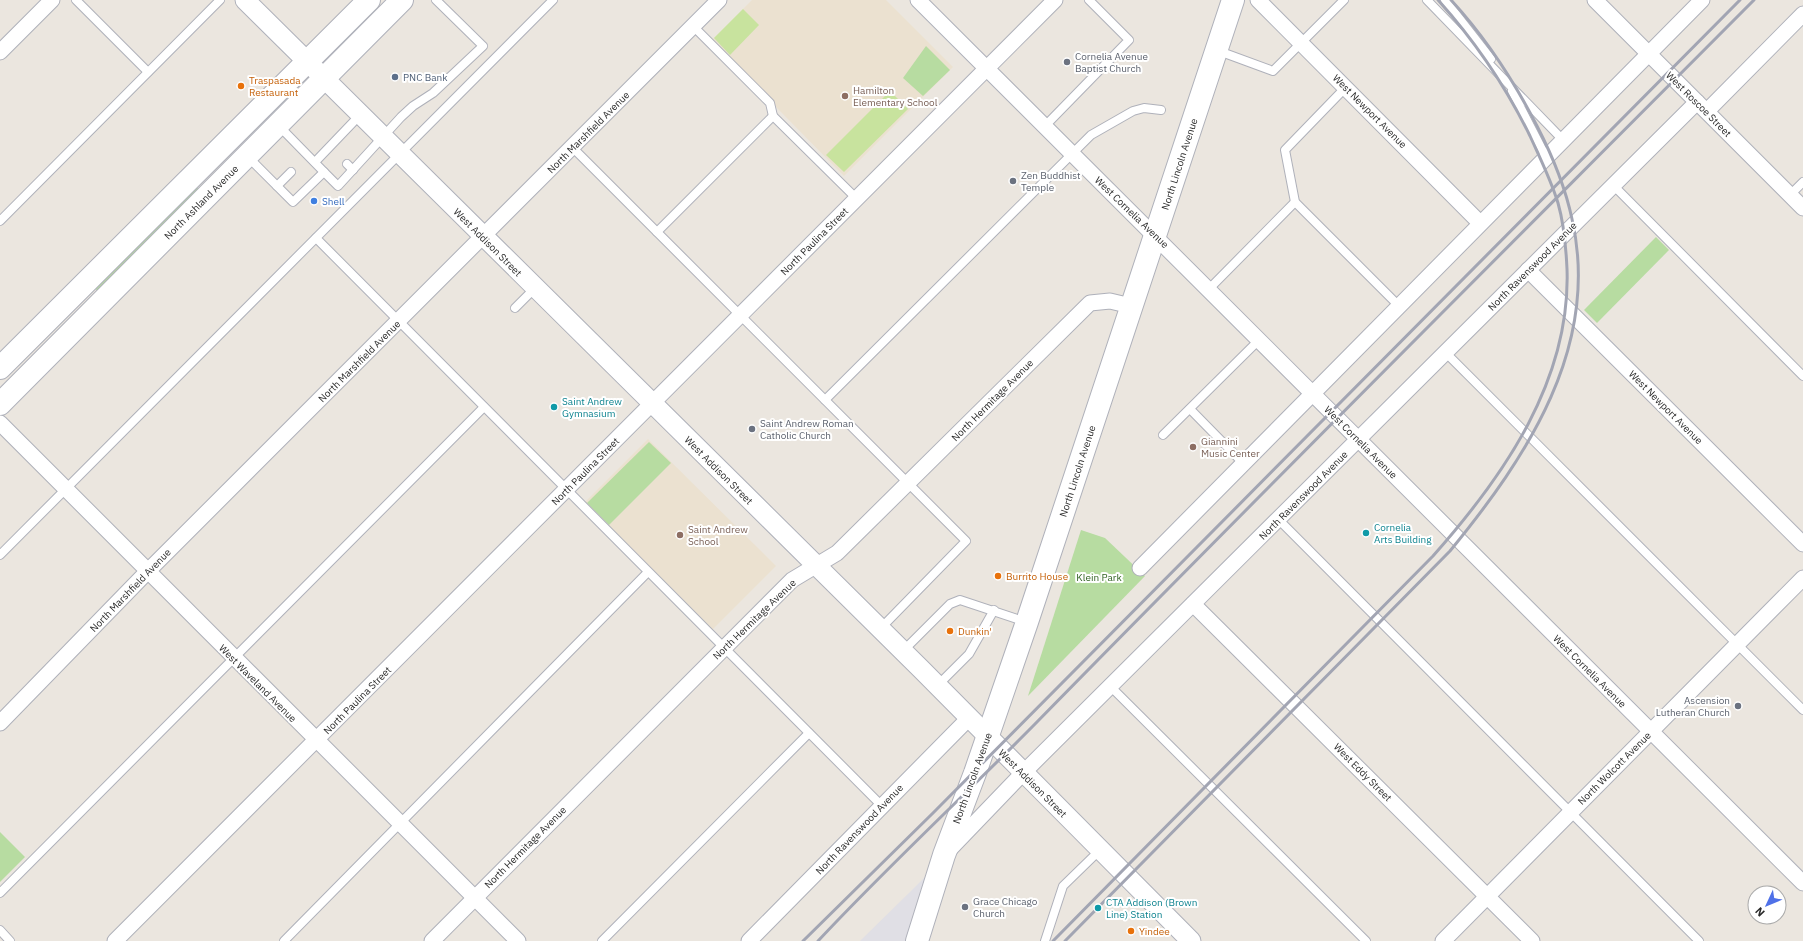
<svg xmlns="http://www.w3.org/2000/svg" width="1803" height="941" viewBox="0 0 1803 941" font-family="'IBM Plex Sans',sans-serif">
  <rect width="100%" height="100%" fill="#ebe6df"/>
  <polygon fill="#e0dfe5" points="930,872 906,941 860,941 909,893"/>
  <g fill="#ebe1d0">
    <polygon points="752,0 886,0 953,67 844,176 711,41"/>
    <polygon points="648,439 776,566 711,631 584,503"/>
  </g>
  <g fill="#b7dca1">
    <polygon points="926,46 950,70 923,96 903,78"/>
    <polygon points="196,187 200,190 98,291 94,288"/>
    <polygon points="1656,237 1669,250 1597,323 1584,310"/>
    <polygon points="649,442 671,463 609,525 587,503"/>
    <polygon points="1081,530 1105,538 1145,576 1028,696"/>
    <polygon points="0,832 25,857 0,882"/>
  </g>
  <g fill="#c8e39e">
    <polygon points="743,9 759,25 730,55 714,38"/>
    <polygon points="890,91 908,109 844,172 826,155"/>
  </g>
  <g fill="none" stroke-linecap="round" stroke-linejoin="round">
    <defs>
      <g id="service">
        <polyline points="76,0 148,72"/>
        <polyline points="1427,0 1563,140"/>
        <polyline points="1445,0 1491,59"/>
        <polyline points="693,26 770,103 773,116 857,199"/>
        <polyline points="1216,50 1273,71 1344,0"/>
        <polyline points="1346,87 1285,150 1295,202 1399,306"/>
        <polyline points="1512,91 1546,157"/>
        <polyline points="1045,126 1129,40 1089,0"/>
        <polyline points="572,147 966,541 880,629"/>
        <polyline points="247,156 293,202 324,172 278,125"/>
        <polyline points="315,162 360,115"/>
        <polyline points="347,164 353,170"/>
        <polyline points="324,172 338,186 401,117 413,106 433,93 483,46 436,0"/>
        <polyline points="1613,185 1803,376"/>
        <polyline points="277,186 291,172"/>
        <polyline points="1790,195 1803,182"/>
        <polyline points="0,221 220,0"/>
        <polyline points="657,232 773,116"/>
        <polyline points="316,238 882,806"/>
        <polyline points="1208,290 1295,202"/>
        <polyline points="515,308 535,288"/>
        <polyline points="1445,352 1803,710"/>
        <polyline points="825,400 1091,135 1133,111 1144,108 1161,110"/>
        <polyline points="1190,409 1243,463"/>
        <polyline points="1163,435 1259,340"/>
        <polyline points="1278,519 1699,941"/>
        <polyline points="0,555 553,0"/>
        <polyline points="903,651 950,604 960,600 1026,622"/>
        <polyline points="937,686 969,654 994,610"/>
        <polyline points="1110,686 1366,941"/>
        <polyline points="0,893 484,407"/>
        <polyline points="0,930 10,941"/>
        <polyline points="284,941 648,572"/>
        <polyline points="602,941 809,733"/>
        <polyline points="1045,941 1063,886 1100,850"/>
      </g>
      <g id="minor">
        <polyline points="918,0 1803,883"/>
        <polyline points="1258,0 1480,223"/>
        <polyline points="1595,0 1803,208"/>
        <polyline points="0,52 52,0"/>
        <polyline points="1707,111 1803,14"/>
        <polyline points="1528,270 1803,544"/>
        <polyline points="0,423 518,941"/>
        <polyline points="1140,568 1702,0"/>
        <polyline points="1193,604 1532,941"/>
        <polyline points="0,723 147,572 719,0"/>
        <polyline points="948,851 1023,773 1697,102"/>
        <polyline points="115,941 1055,0"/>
        <polyline points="432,941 792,580 837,553 1090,303 1110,301 1131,306"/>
        <polyline points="749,941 969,718"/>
        <polyline points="1443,941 1803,578"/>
      </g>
      <polyline id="tertiary" points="245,0 921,669 1191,941"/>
      <g id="secondary">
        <polyline points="0,368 369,0"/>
        <polyline points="0,404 402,0"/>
        <polyline points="917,941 944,855 975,773 1027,622 1233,0"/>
      </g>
    </defs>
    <use href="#service" stroke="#afb1ba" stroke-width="10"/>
    <use href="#minor" stroke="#afb1ba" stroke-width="17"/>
    <use href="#tertiary" stroke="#afb1ba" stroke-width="21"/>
    <use href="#secondary" stroke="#afb1ba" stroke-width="24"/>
    <use href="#service" stroke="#fff" stroke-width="8"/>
    <use href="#minor" stroke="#fff" stroke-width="15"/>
    <use href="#tertiary" stroke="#fff" stroke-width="19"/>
    <use href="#secondary" stroke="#fff" stroke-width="22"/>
    <g stroke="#a2a5b3" stroke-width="3">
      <polyline points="803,941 933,813 1740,0"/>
      <path d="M818 941C888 866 963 797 1035 724 1273 481 1514 241 1754 0"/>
      <path d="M1053 941 1433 556C1504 476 1571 380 1567 269 1566 247 1564 224 1558 203 1551 180 1540 158 1530 136 1506 87 1475 41 1438 0"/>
      <path d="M1065 941 1450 551C1527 457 1601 346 1572 219 1565 186 1552 155 1537 126 1514 81 1485 37 1451 0"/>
    </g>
  </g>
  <g fill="#6b7280" stroke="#fff" stroke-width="1.5">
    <circle cx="1067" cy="62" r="4"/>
    <circle cx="1013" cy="181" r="4"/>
    <circle cx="752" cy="429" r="4"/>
    <circle cx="1738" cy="706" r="4"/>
    <circle cx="965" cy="907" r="4"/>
  </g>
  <circle fill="#5c6f8a" stroke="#fff" stroke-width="1.5" cx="395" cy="77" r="4"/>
  <g fill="#e8710a" stroke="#fff" stroke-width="1.5">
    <circle cx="241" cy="86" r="4"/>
    <circle cx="998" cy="576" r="4"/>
    <circle cx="950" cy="631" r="4"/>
    <circle cx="1131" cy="931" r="4"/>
  </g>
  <g fill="#8d6e63" stroke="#fff" stroke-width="1.5">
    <circle cx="845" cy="96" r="4"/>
    <circle cx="1193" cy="447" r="4"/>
    <circle cx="680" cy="535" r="4"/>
  </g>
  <circle fill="#3f7fe0" stroke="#fff" stroke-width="1.5" cx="314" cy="201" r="4"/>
  <g fill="#0f9aa8" stroke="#fff" stroke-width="1.5">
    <circle cx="554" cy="407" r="4"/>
    <circle cx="1366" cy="533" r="4"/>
    <circle cx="1098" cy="908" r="4"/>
  </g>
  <g text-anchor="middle" stroke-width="4" stroke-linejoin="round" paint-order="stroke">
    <g font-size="10" fill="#5b616d" stroke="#fff" text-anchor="start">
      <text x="1075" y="60">Cornelia Avenue<tspan x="1075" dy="12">Baptist Church</tspan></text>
      <text x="1021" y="179">Zen Buddhist<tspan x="1021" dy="12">Temple</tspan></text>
      <text x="760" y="427">Saint Andrew Roman<tspan x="760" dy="12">Catholic Church</tspan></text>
      <text x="1730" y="704" text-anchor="end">Ascension<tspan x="1730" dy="12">Lutheran Church</tspan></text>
      <text x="973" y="905">Grace Chicago<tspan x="973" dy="12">Church</tspan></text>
    </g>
    <g font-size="10" fill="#4e5e75" stroke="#fff" text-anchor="start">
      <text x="403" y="81">PNC Bank</text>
    </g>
    <g font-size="10" fill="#c56008" stroke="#fff" text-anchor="start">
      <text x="249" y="84">Traspasada<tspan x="249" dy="12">Restaurant</tspan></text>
      <text x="1006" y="580">Burrito House</text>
      <text x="958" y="635">Dunkin'</text>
      <text x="1139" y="935">Yindee</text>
    </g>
    <g font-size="10" fill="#785e54" stroke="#fff" text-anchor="start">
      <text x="853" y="94">Hamilton<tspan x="853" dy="12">Elementary School</tspan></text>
      <text x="1201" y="445">Giannini<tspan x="1201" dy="12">Music Center</tspan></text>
      <text x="688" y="533">Saint Andrew<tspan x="688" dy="12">School</tspan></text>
    </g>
    <g font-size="10" fill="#2b2b2b" stroke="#fff">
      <text transform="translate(1699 104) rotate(45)" y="4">West Roscoe Street</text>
      <text transform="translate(1370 111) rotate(45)" y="4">West Newport Avenue</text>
      <text transform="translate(588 132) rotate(-45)" y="4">North Marshfield Avenue</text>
      <text transform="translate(1179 164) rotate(-72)" y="4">North Lincoln Avenue</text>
      <text transform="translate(201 202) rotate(-45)" y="4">North Ashland Avenue</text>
      <text transform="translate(1132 212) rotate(44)" y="4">West Cornelia Avenue</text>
      <text transform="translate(814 241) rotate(-45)" y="4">North Paulina Street</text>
      <text transform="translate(488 242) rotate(45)" y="4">West Addison Street</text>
      <text transform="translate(1532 266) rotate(-45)" y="4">North Ravenswood Avenue</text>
      <text transform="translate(359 361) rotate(-45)" y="4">North Marshfield Avenue</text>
      <text transform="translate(992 400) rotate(-45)" y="4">North Hermitage Avenue</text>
      <text transform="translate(1666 407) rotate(45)" y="4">West Newport Avenue</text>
      <text transform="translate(1361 442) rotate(45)" y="4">West Cornelia Avenue</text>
      <text transform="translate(719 470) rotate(45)" y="4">West Addison Street</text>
      <text transform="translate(585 471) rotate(-45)" y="4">North Paulina Street</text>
      <text transform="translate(1077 471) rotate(-72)" y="4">North Lincoln Avenue</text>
      <text transform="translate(1303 495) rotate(-45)" y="4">North Ravenswood Avenue</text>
      <text transform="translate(130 590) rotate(-46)" y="4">North Marshfield Avenue</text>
      <text transform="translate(754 619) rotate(-44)" y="4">North Hermitage Avenue</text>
      <text transform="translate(1590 671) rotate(45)" y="4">West Cornelia Avenue</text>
      <text transform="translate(258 683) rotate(45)" y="4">West Waveland Avenue</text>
      <text transform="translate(357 700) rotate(-45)" y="4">North Paulina Street</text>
      <text transform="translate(1614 768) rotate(-45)" y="4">North Wolcott Avenue</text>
      <text transform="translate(1363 772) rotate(45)" y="4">West Eddy Street</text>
      <text transform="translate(972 778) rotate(-70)" y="4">North Lincoln Avenue</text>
      <text transform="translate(1033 783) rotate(45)" y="4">West Addison Street</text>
      <text transform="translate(859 829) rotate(-46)" y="4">North Ravenswood Avenue</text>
      <text transform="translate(525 847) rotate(-45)" y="4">North Hermitage Avenue</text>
    </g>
    <g font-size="10" fill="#366cbe" stroke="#fff" text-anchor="start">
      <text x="322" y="205">Shell</text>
    </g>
    <g font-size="10" fill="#0d838f" stroke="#fff" text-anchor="start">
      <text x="562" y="405">Saint Andrew<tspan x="562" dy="12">Gymnasium</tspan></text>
      <text x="1374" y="531">Cornelia<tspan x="1374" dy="12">Arts Building</tspan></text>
      <text x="1106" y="906">CTA Addison (Brown<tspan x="1106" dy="12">Line) Station</tspan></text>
    </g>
    <g font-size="10" fill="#316222" stroke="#fff">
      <text x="1099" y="581">Klein Park</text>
    </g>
  </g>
  <g transform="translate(1767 905) rotate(226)"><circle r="19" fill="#ffffff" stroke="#aaaaaa"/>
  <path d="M0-3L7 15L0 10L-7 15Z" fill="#4f71e8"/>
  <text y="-6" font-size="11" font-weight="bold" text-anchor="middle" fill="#2b2b2b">N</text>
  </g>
</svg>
